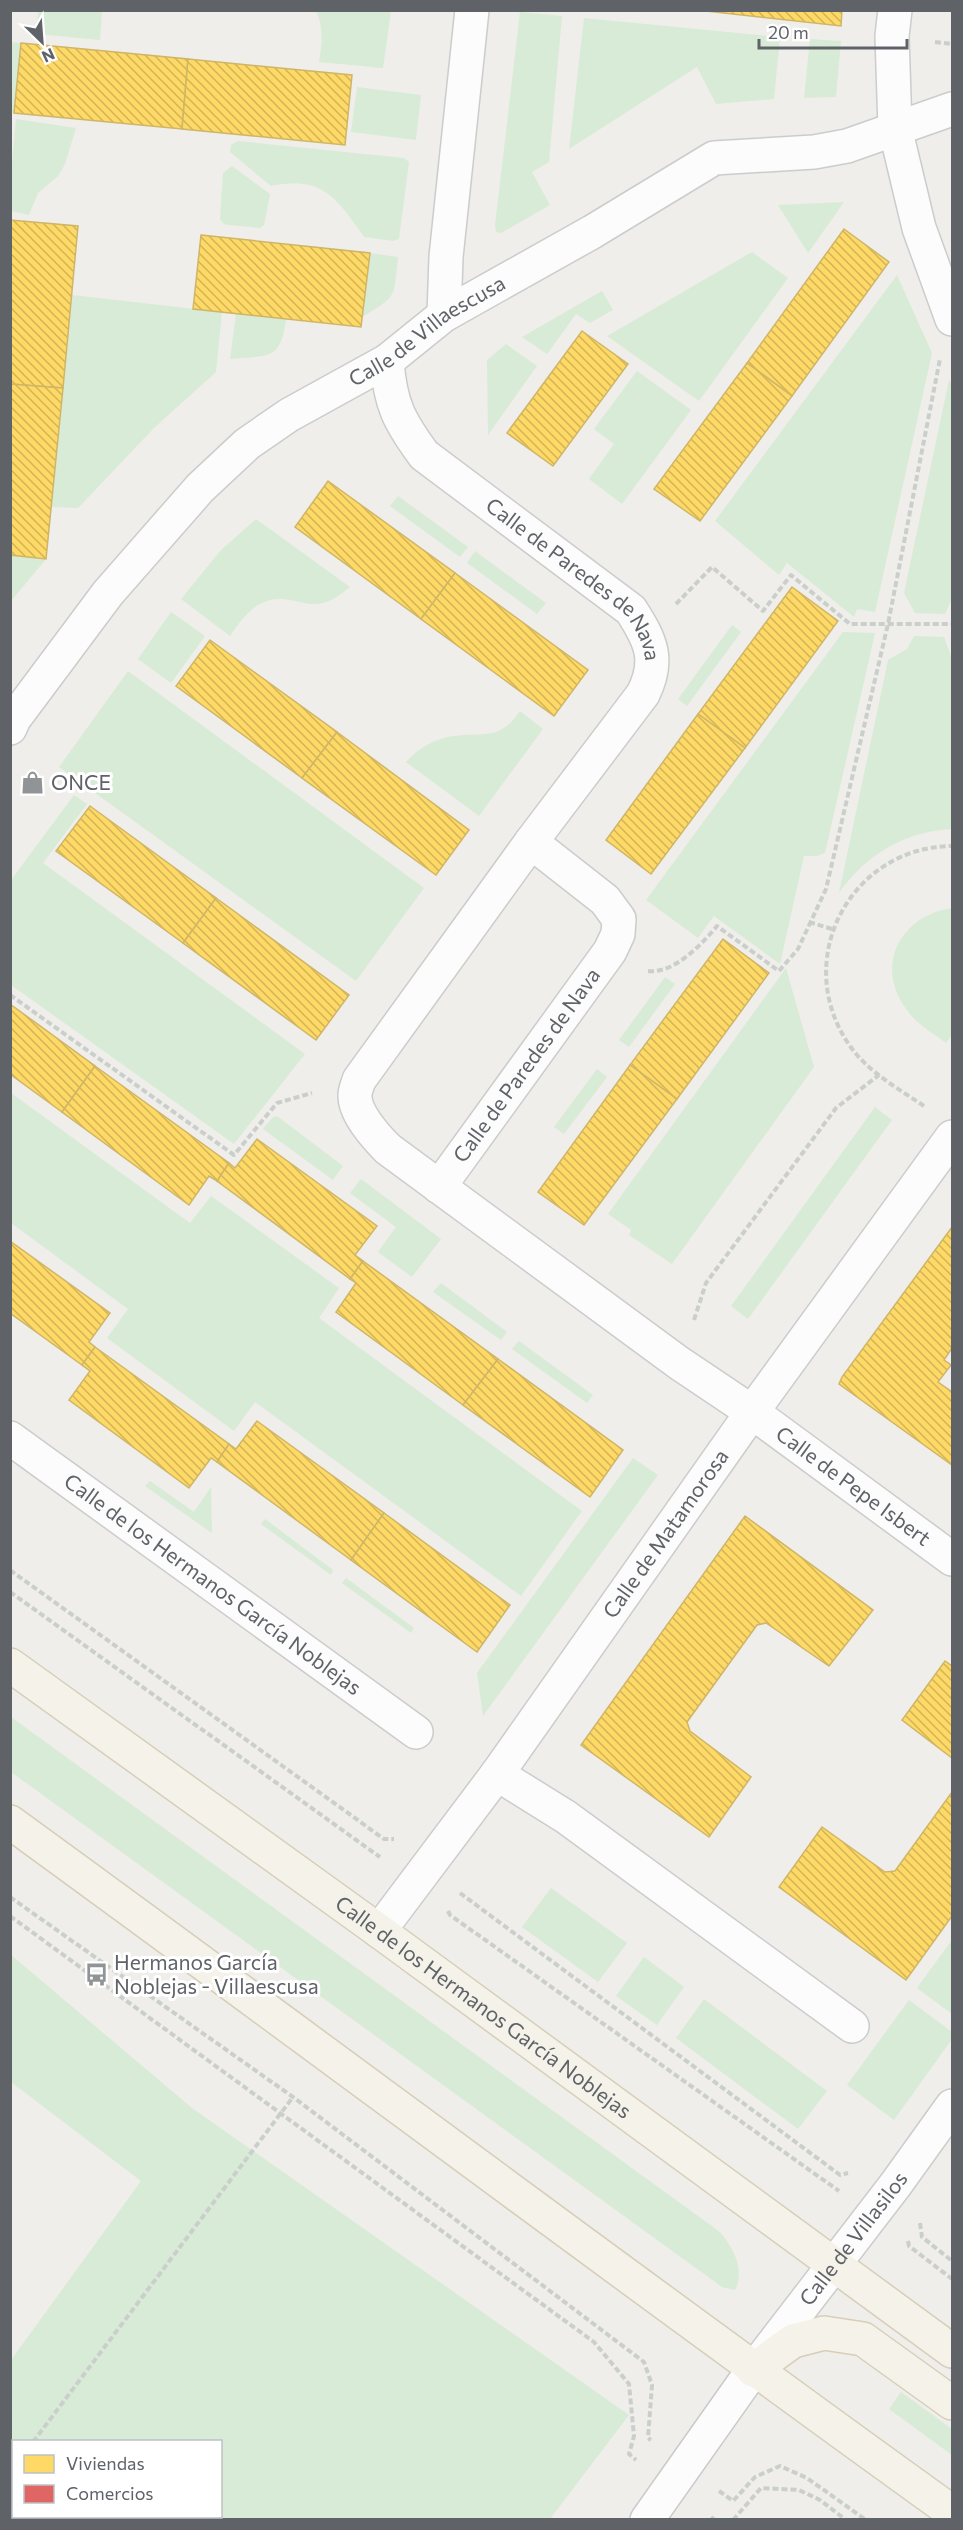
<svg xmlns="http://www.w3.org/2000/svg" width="963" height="2530" viewBox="0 0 963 2530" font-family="Commissioner,sans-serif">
  <defs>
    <pattern id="homes-back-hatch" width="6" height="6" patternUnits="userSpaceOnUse" patternTransform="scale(1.5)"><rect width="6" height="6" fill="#ffd966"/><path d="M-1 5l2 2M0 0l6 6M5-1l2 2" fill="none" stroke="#d2b458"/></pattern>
    <pattern id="shops-back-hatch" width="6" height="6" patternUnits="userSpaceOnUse" patternTransform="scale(1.5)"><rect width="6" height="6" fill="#e06666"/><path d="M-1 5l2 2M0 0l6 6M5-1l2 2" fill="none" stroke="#b95858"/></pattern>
  </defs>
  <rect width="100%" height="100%" fill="#efeeea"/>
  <g fill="#d8ebd6" fill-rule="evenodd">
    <polygon points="38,11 102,11 100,40 37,34"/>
    <path d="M316 11H391L383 68 319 62C322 43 324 28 316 11Z"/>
    <polygon points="520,12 562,16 549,162 532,172 550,205 501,233 496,232 495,225"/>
    <polygon points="584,18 780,37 774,99 716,104 697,67 569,149"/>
    <polygon points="810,39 841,41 836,97 804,98"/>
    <polygon points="11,42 21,43 14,113 10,112"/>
    <polygon points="357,87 421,95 416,140 351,132"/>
    <polygon points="16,119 76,128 65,164 58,176 38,193 29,215 11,211 11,175"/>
    <path d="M238 141 404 158 409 162 399 239 393 241 364 237C337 198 322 175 271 186L230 152 231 145Z"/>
    <polygon points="232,166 270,194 264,225 260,228 229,225 224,224 220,219 223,173"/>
    <polygon points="844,202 808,253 778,205"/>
    <polygon points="752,252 788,278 699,401 607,336"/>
    <path d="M370 253 398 257C393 298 399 295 362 317Z"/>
    <polygon points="897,275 932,353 875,612 857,609 854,617 787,563 779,575 715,521"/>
    <polygon points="602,291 613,310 590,323 576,314 547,354 522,337"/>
    <polygon points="72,295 222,312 216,372 155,427 78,508 52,507"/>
    <path d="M236 314 286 319C281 362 267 355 230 359Z"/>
    <polygon points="506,344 537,366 488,435 487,360"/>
    <polygon points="637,371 691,410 622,504 589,479 614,444 594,429"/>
    <polygon points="949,380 952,385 952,598 945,614 915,613 904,593"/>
    <polygon points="398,496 468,547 460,557 390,506"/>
    <path d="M256 519 350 587C340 595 330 603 317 604 305 605 293 599 280 599 256 599 243 617 230 636L181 599 221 550Z"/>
    <polygon points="475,551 546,603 537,614 467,563"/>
    <polygon points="11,555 46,559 11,601"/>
    <polygon points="171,612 205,636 171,683 138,659"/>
    <polygon points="732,625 741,632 687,706 678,699"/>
    <polygon points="843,632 875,633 825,853 817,856 804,856 780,964 714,916 698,938 646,900"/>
    <path d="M914 636 944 637 952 659V829C906 831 865 855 839 893L888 660 907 649Z"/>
    <polygon points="128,671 424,888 356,981 59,767"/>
    <path d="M520 711 543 729 479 816 406 762C418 748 436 738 454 736 486 732 499 741 520 711Z"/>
    <polygon points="74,795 87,804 43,863 305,1054 234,1144 11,985 11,880"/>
    <path d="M952 908V1034L946 1043C933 1033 916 1024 907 1010 873 966 901 915 952 908Z"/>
    <polygon points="786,968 814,1067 672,1264 629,1235 631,1230 608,1214"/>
    <polygon points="665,977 675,984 629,1047 619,1040"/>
    <polygon points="597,1069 607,1077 564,1134 554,1127"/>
    <polygon points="11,1093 190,1223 211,1196 339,1288 319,1318 582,1511 521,1596 255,1402 234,1431 107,1338 128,1309 11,1223"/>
    <polygon points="875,1107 892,1120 748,1319 731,1306"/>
    <polygon points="277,1116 343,1166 333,1180 263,1129 272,1118"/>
    <polygon points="361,1179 441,1239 412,1277 378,1252 396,1227 350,1193"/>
    <polygon points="441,1283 507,1332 501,1340 433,1292"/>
    <polygon points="519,1341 593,1395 587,1403 512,1349"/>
    <polygon points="633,1458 658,1475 483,1716 477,1673"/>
    <polygon points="150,1481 194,1512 211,1487 212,1533 145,1486"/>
    <polygon points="265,1519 333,1570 331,1575 261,1524"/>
    <polygon points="346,1578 414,1628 411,1633 342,1583"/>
    <path d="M11 1717 720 2232C734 2249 745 2270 735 2290L722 2287 11 1772Z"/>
    <polygon points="551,1888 627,1943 598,1982 522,1927"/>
    <polygon points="952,1940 952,2014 917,1988"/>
    <path d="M10 1954 192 2108 629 2415 550 2519H11V2360L141 2181 11 2082ZM14 2442H220V2516H14Z"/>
    <polygon points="644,1957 684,1987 657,2025 616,1996"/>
    <polygon points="704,1999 827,2091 798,2129 676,2038"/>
    <polygon points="909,2000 952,2032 952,2039 894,2120 847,2085"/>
    <polygon points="901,2392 952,2429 952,2455 889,2409"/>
  </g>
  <g fill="url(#homes-back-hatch)" stroke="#cfb667" stroke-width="1.5">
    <polygon points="697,10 842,10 841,26"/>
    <polygon points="21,43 188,59 182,129 14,113"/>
    <polygon points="188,59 352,75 345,145 182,129"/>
    <polygon points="10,220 78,226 63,388 10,384"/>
    <polygon points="844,229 889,262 792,396 747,363"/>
    <polygon points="201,235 370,253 361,327 193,309"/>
    <polygon points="582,331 628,364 553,466 507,433"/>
    <polygon points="747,363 792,396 700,521 654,489"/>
    <polygon points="10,384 63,388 46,559 10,555"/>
    <polygon points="328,481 455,573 421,619 295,527"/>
    <polygon points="455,573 588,670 554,716 421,619"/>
    <polygon points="792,587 838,621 745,748 698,714"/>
    <polygon points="210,640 337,732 302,778 176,686"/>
    <polygon points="698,714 745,748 651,874 606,840"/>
    <polygon points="337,732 469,830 436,875 302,778"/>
    <polygon points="90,806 216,898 183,943 56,851"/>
    <polygon points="216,898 349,995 316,1040 183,943"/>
    <polygon points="723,939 769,973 677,1099 630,1065"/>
    <polygon points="10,1004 95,1066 62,1112 10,1074"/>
    <polygon points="630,1065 677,1099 584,1225 538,1192"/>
    <polygon points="95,1066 229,1163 217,1181 209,1176 189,1205 62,1112"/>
    <polygon points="257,1139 377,1226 355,1255 363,1261 350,1279 217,1181 229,1163 235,1168"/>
    <polygon points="952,1227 952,1348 944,1360 951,1365 938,1382 952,1392 952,1465 839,1384 842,1377"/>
    <polygon points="10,1241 110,1313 89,1342 95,1347 82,1365 10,1313"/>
    <polygon points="363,1261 498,1359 463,1405 336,1312 356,1283 350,1279"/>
    <polygon points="95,1347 229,1444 217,1462 211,1458 189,1488 69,1400 90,1371 82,1365"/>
    <polygon points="498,1359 623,1450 590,1497 463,1405"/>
    <polygon points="257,1421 384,1513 351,1560 217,1462 229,1444 236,1449"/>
    <polygon points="384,1513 510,1605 477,1652 351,1560"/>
    <polygon points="745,1516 873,1610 829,1666 766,1623 757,1625 687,1722 690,1731 751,1777 709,1837 581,1745"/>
    <polygon points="945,1661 952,1666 952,1758 902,1720"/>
    <polygon points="952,1792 952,1916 906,1980 779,1887 822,1827 885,1872 895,1871"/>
  </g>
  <polygon fill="url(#shops-back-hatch)" stroke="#b96567" stroke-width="1.5" points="32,775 41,781 34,790 26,784"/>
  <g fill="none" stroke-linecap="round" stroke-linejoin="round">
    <defs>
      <g id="street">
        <polyline points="895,10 892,36 895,128 919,228 952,319"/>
        <polyline points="444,315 446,257 472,10"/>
        <path id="s1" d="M387 361C390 404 399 421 424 455L631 610C651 641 660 660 643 694L531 842 359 1080C358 1084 355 1090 355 1095 354 1113 376 1137 388 1149L679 1363 752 1412 952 1559"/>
        <path id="s2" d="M10 728 14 719 108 593 200 488 247 444 289 415 387 361 444 315 592 232 714 158 814 152 847 146 952 109"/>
        <path id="s3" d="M439 1187 610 951 618 934 619 919 605 900 531 842"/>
        <path id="s4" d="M10 1438 416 1732"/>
        <polyline points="497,1774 566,1817 852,2026"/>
        <path id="s5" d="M379 1931 497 1774 752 1412 952 1137"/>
        <path id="s6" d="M760 2361 896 2184 952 2106"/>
      </g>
      <polyline id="secondary" points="647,2520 753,2370"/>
      <g id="primary">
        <path id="s7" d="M10 1665 379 1931 952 2351"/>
        <path d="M10 1822C325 2051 636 2285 952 2512"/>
        <polyline points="753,2370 793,2341 824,2333 863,2339 952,2403"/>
      </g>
    </defs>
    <use href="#street" stroke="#cbcccc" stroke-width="36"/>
    <use href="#secondary" stroke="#cacacb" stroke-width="36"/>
    <use href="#primary" stroke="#d7ceb8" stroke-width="36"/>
    <g stroke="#cacfcc" stroke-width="4" stroke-dasharray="6 3" stroke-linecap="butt">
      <polyline points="935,42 952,44"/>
      <polyline points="676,604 712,567 763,611 791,575 850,624 952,624"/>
      <polyline points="809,922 832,929"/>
      <path d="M648 971C674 974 702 944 717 926L779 971 798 949 826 889 888 624 940 359"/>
      <polyline points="10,995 234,1155 277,1103 312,1093"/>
      <path d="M924 1106C899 1089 868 1072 850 1046 790 961 850 847 952 846"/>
      <polyline points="694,1320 706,1283 836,1108 879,1075"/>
      <polyline points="10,1570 384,1839 394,1839"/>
      <polyline points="10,1592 380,1857"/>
      <polyline points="460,1893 840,2175 848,2173"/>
      <polyline points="10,1897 293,2097 644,2362 652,2385 648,2438 651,2440"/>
      <polyline points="448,1911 450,1915 839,2191"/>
      <polyline points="10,1916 594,2342 629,2384 634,2436 629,2454 636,2460"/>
      <polyline points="920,2223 922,2237 952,2261"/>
      <polyline points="908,2241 909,2246 952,2279"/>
      <polyline points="33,2442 293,2097"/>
      <polyline points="10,2472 14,2468"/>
      <polyline points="719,2491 733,2501 755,2477 780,2466 807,2478 866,2520"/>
      <polyline points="711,2517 715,2520"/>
      <polyline points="733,2520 761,2488 799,2490 820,2500 846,2520"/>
    </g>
    <use href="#street" stroke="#fdfcfc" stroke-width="33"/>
    <use href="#secondary" stroke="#fdfcfc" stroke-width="33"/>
    <use href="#primary" stroke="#f4f2e9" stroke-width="33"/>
  </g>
  <defs>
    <symbol id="shop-bare" viewBox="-9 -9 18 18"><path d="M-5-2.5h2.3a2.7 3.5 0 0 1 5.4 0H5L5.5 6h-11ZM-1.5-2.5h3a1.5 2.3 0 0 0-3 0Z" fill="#919496" stroke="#fff" stroke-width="2.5" paint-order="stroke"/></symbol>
    <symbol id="bus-bare" viewBox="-9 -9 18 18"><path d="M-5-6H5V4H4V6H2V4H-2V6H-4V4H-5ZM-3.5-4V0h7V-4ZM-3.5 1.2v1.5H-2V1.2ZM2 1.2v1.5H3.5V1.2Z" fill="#919496" stroke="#fff" stroke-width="2.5" paint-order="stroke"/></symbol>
  </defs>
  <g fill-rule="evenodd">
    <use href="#shop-bare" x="16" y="766" width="33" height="33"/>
    <use href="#bus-bare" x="80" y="1958" width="33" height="33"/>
  </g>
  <g text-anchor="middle" stroke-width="6" stroke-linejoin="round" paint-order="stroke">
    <g font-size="21" fill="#5f6368" stroke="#fff">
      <text dy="7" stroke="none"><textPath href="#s2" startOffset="584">Calle de Villaescusa</textPath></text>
      <text dy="7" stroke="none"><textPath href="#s1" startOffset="300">Calle de Paredes de Nava</textPath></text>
      <text dy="7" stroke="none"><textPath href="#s3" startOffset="150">Calle de Paredes de Nava</textPath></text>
      <text dy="7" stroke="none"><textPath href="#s1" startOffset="1586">Calle de Pepe Isbert</textPath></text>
      <text dy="7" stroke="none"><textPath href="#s5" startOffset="490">Calle de Matamorosa</textPath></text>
      <text dy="7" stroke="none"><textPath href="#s4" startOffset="250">Calle de los Hermanos García Noblejas</textPath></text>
      <text dy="7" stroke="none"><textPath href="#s7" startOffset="584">Calle de los Hermanos García Noblejas</textPath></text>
      <text dy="7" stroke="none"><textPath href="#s6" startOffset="154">Calle de Villasilos</textPath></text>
    </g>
    <g font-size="21" fill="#5f6368" stroke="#fff" text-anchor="start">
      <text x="51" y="790">ONCE</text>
      <text x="114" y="1970">Hermanos García<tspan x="114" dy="24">Noblejas - Villaescusa</tspan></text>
    </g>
  </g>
  <rect width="963" height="2530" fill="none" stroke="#5f6368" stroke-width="24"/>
  <rect x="12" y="2440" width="210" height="78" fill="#ffffff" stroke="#bfc1c3" stroke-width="1.5"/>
  <rect x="24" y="2455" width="30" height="18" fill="#ffd966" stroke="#bfc1c3" stroke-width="1.5"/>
  <text x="66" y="2470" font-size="18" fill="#5f6368">Viviendas</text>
  <rect x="24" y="2485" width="30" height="18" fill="#e06666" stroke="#bfc1c3" stroke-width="1.5"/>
  <text x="66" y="2500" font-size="18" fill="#5f6368">Comercios</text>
  <g transform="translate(42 42) rotate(155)" stroke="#ffffff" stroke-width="4.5" paint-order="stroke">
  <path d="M0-4.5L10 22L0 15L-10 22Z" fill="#5f6368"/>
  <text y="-9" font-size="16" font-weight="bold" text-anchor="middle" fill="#5f6368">N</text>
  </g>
  <path d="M759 39v9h148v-9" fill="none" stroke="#5f6368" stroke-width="3"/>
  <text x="768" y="39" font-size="18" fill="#5f6368" stroke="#ffffff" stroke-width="4.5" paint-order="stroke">20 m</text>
</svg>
